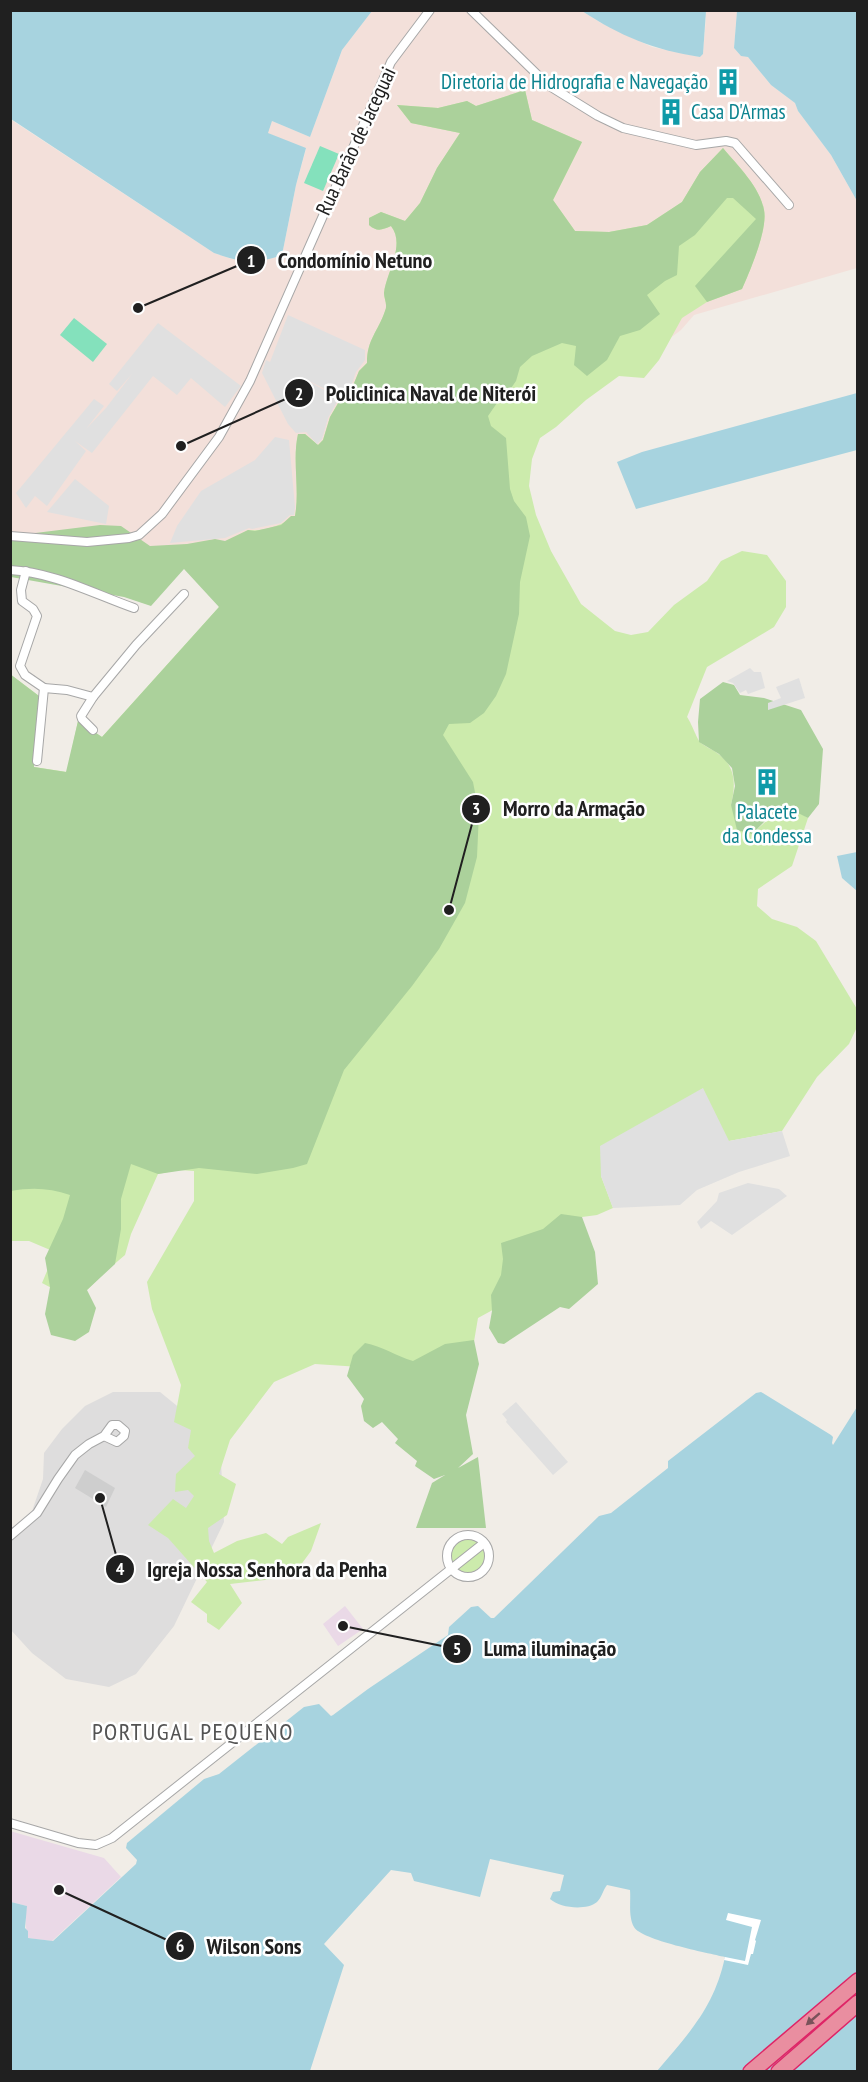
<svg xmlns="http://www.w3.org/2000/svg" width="868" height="2082" viewBox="0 0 868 2082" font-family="'PT Sans Narrow',sans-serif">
  <rect width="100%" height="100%" fill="#f1ede7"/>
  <polygon fill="#dedddd" points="113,1392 160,1392 209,1432 221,1462 224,1522 174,1626 136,1674 109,1687 66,1679 32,1653 11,1630 11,1528 30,1517 43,1479 44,1453 62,1429 85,1406"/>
  <g fill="#ead9e7">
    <polygon points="345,1606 363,1629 338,1646 323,1624"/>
    <polygon points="10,1831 104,1858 121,1877 52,1941 27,1938 25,1914 27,1906 11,1902"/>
  </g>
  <polygon fill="#cecece" points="85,1470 115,1488 106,1507 75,1488"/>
  <polygon fill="#f3e0da" points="372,11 582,11 601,23 652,47 700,57 703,54 706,18 701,11 737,11 734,48 740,55 748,57 771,85 795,103 798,111 831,155 857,201 857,268 694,315 681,330 653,351 329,524 11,577 10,119 214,253 232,259 254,262 273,258 282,255 296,185 306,149 267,133 272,121 310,137 342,50"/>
  <g fill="#ccebac">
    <path d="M525 90 532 120 582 142 553 200 575 231 609 232 647 225 682 202 700 172 723 148C738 166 760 187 764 210 768 229 750 271 742 289L707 302 682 318 659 360 644 378 619 376 586 400 556 427 540 438 532 459 529 486 536 515 551 551 581 604 615 631 631 635 648 632 674 605 707 581 721 561 742 551 767 555 786 581V607L774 627 707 667 687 717C691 722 697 739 700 742 705 747 712 749 717 753 736 766 736 784 731 805L752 834C762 824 779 809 795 811 799 812 805 816 808 818L792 866 758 889 757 906 772 919 797 927 816 941 857 1009V1027L849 1044 817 1077 782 1131 729 1141 601 1176 613 1208 597 1215 582 1217 511 1300 478 1318 470 1365 360 1367 315 1364 274 1382 230 1440 219 1474 236 1484 227 1515 208 1528 209 1541 214 1553 237 1541 266 1533 282 1544 288 1537 321 1523 311 1551 292 1577 230 1584 242 1603 219 1630 207 1622V1614L191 1602 207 1582 168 1538 148 1525 173 1499 186 1508 194 1496 188 1490 175 1492 176 1474 195 1456 188 1448 191 1430 174 1422 181 1385 152 1309 147 1282 194 1201V1171L179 1170 158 1174 131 1234 125 1255 105 1272 87 1290 61 1293 42 1283 55 1252 29 1241H11L10 674 39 696 34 767 67 772 78 721 102 737 219 607 208 571 233 539 248 530C263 532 283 525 295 516 300 488 292 461 298 434H305L318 445 323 440 330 417 344 393H350L359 371 367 363C367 339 378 332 385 311 388 305 384 299 384 293 386 273 406 245 391 226 382 230 377 232 369 225V218L381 212 405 221 420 203 437 168 460 133 411 123 397 105 438 108 467 101 476 106Z"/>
    <path d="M465 1538H472L481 1543 452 1567C446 1553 451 1543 465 1538Z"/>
    <path d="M484 1546C490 1557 485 1567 476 1574L464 1576 455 1570Z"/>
  </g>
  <g fill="#abd19b">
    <path d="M525 90 532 120 582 142 553 200 575 231 609 232 647 225 682 202 700 172 723 148C738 166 760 187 764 210 768 229 750 271 742 289L707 302 695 286 756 219 733 198H727L695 235 679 246 677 275 665 281 647 295 660 314 640 330 620 336 607 360 587 376 574 365 576 346 562 343 532 356 520 367 516 381 507 394 497 403 488 416 491 426 506 438 510 489 514 501 526 517 530 536 520 582 519 614 506 674 496 696 484 713 470 723 449 724 443 735 473 782 479 813 477 857 465 903 439 949 412 986 344 1070 307 1164 293 1168 257 1174 199 1168 158 1174 131 1164 121 1199V1229L115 1264 87 1290 96 1308 89 1332 75 1341 51 1335 45 1314 50 1287 45 1258 63 1219 70 1195C50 1188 32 1187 11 1191L10 674 39 696 34 767 66 772 78 721 102 737 219 607 184 569 151 606 124 597 11 577V536L100 525 121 526 150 546 187 544 215 539 225 541 248 530 255 531 281 525 291 516H295C300 488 292 461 298 434H305L318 445 323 440 330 417 344 393H350L359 371 367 363C367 339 378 332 385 311 388 305 384 299 384 293 386 273 406 245 391 226 382 230 377 232 369 225V218L381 212 405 221 420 203 437 168 460 133 411 123 397 105 438 108 467 101 476 106Z"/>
    <polygon points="723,682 734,685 740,695 764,698 801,710 823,749 819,804 808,818 794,811 766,820 752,834 737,830 731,805 735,786 732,768 719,754 699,742 698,722 700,699"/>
    <polygon points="561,1214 582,1217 595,1252 598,1284 569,1309 560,1307 504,1344 498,1343 489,1328 492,1311 491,1295 501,1275 503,1259 501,1243 543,1229"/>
    <path d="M474 1340 479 1364 466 1415 473 1454 458 1468 478 1457 486 1528H416L432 1483 445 1475 434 1479 415 1466 417 1461 395 1443 398 1439 382 1422 373 1428 364 1421 361 1406 364 1399 347 1376 353 1355 365 1343C382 1346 396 1356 413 1361L445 1344Z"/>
  </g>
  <g fill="#84e1bc">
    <polygon points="320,146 339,154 323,191 304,183"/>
    <polygon points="74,318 107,344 93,362 60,335"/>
  </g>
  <g fill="#e0e0e0">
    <polygon points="288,315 365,350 365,360 356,372 349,392 343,392 341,397 297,375 339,398 328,418 322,439 317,444 306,432 296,433 288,424 262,373 266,360 270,362"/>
    <polygon points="158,323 241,386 225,407 191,378 177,395 153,376 92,453 75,441 86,451 47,506 35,496 26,508 16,493 94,399 104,406 86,429 106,408 132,374 117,391 109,384"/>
    <polygon points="275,437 289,440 295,507 294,515 290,515 281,523 252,529 249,528 225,538 170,543 177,526 201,491 255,460"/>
    <polygon points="75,479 109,506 106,524 47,512"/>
    <polygon points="750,668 754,672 761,672 765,688 748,694 746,690 740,693 733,683 727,681"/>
    <polygon points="799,678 805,698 768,710 768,703 781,698 776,687"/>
    <polygon points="703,1088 729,1141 782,1131 790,1156 739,1172 697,1190 680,1205 613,1208 601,1176 600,1146"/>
    <polygon points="748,1183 779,1189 787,1196 732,1235 711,1221 701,1229 697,1222 717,1201 719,1193"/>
    <polygon points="516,1402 568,1462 553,1475 506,1422 507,1420 502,1414"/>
  </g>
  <g fill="#a7d3df">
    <path d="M10 11H372L342 50 310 137 272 121 268 133 306 148 296 185 282 255C253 265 243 263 214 253L11 119Z"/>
    <path d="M582 11H706L703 54 700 57C654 50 620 36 582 11Z"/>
    <polygon points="737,11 857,11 857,201 831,155 798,111 795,103 771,85 748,57 741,56 734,48"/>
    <polygon points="857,393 857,450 636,509 617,462 642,452"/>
    <polygon points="857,852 858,852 857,891 842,878 837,856"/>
    <path d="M761 1392 831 1435 833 1437 832 1443 833 1445 857 1407V2071H657C689 2033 714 2008 725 1957 708 1953 641 1940 634 1927 628 1916 631 1901 630 1890L607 1885C603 1890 602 1897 597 1902 586 1911 560 1908 550 1899L553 1892 560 1891 564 1875 490 1859 480 1897 414 1881 411 1873 391 1870 324 1944 344 1965 310 2071 11 2072V1902L27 1906 25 1928 28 1931V1938L53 1941 136 1864 137 1860 126 1848 127 1843 204 1779 219 1774 304 1707 319 1704 331 1716 333 1715 368 1689 448 1635 449 1627 471 1607 478 1606 491 1618H494L599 1516 611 1513 668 1468V1461L756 1393Z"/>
  </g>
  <polygon fill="#fff" points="728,1913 761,1920 755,1940 756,1941 753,1954 751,1954 748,1965 724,1960 725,1957 745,1961 752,1927 726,1920"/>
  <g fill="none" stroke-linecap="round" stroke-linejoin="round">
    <defs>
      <g id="minor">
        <polyline points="471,10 548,85 598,116 623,128 696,145 726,141 735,143 789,205"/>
        <polyline points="10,536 87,542 129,538 139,535 162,514 219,437 250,381 391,62 430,10"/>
        <path d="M10 570C53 572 94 594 134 608"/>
        <polyline points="26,571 21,590 22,601 33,609 37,616 20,666 25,675 44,688 37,761"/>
        <polyline points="44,688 67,690 93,697 136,645 184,594"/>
        <polyline points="93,697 81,716 82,719 93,730"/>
        <circle cx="468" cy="1556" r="21"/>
        <polyline points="10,1536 37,1513 58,1479 75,1455 89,1444 104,1436 117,1442 124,1436 125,1431 118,1425 112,1425 104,1436"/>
        <polyline points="10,1823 78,1843 96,1845 112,1838 484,1543"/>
      </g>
      <g id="motorway">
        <polyline points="751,2072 858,1981"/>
        <polyline points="779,2072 858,2003"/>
      </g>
    </defs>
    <use href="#minor" stroke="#a7a7a7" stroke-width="10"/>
    <use href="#motorway" stroke="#df2466" stroke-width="18"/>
    <use href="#minor" stroke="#fff" stroke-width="8"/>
    <use href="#motorway" stroke="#e98ea0" stroke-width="15"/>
  </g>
  <defs><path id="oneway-solid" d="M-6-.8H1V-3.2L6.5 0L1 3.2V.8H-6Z" transform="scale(1.5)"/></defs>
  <use fill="#7a525a" href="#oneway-solid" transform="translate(813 2019) rotate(139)"/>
  <defs>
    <symbol id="building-bare" viewBox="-9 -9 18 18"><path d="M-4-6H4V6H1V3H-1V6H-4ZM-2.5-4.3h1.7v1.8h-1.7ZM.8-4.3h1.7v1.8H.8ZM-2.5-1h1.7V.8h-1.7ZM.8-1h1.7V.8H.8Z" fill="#0f9aa8" stroke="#fff" stroke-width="2.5" paint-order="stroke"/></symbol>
  </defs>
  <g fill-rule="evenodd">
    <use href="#building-bare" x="709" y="63" width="38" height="38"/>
    <use href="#building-bare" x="652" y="93" width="38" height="38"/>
    <use href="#building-bare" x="748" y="763" width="38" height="38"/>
  </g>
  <g text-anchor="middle" stroke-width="5" stroke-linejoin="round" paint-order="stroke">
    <g font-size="21" fill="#0d838f" stroke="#fff" text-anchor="end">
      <text x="708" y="89">Diretoria de Hidrografia e Navegação</text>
      <text x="691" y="119" text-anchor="start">Casa D'Armas</text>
      <text x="767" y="819" text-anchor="middle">Palacete<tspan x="767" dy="24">da Condessa</tspan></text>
    </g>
    <g font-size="21" fill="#202020" stroke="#fff">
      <text transform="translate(356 141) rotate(-65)" y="7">Rua Barão de Jaceguai</text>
    </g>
    <g font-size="24" letter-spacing="1.5" fill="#535353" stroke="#fff">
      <text x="193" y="1740">PORTUGAL PEQUENO</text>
    </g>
  </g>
  <path fill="none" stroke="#202020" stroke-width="2" d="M138 308L251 260M181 446L299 393M449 910L476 809M100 1498L120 1569M343 1626L457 1649M59 1890L180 1946"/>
  <g fill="#202020" stroke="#fff" stroke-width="2">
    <circle cx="138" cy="308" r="6"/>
    <circle cx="181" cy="446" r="6"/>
    <circle cx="449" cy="910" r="6"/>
    <circle cx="100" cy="1498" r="6"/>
    <circle cx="343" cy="1626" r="6"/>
    <circle cx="59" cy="1890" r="6"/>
    <circle cx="251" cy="260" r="15"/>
    <circle cx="299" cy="393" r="15"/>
    <circle cx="476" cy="809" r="15"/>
    <circle cx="120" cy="1569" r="15"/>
    <circle cx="457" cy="1649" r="15"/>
    <circle cx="180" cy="1946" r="15"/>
  </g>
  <g font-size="18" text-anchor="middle" font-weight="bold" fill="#fff">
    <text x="251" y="267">1</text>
    <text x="299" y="400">2</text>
    <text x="476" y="815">3</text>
    <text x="120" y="1575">4</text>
    <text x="457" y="1655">5</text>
    <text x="180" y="1952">6</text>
  </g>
  <g font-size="22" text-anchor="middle" font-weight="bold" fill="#202020" stroke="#fff" stroke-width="5" stroke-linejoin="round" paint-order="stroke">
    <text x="355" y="268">Condomínio Netuno</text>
    <text x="431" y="401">Policlinica Naval de Niterói</text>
    <text x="574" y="816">Morro da Armação</text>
    <text x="267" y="1577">Igreja Nossa Senhora da Penha</text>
    <text x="550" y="1656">Luma iluminação</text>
    <text x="254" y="1954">Wilson Sons</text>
  </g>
  <rect width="868" height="2082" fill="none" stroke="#202020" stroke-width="24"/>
</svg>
